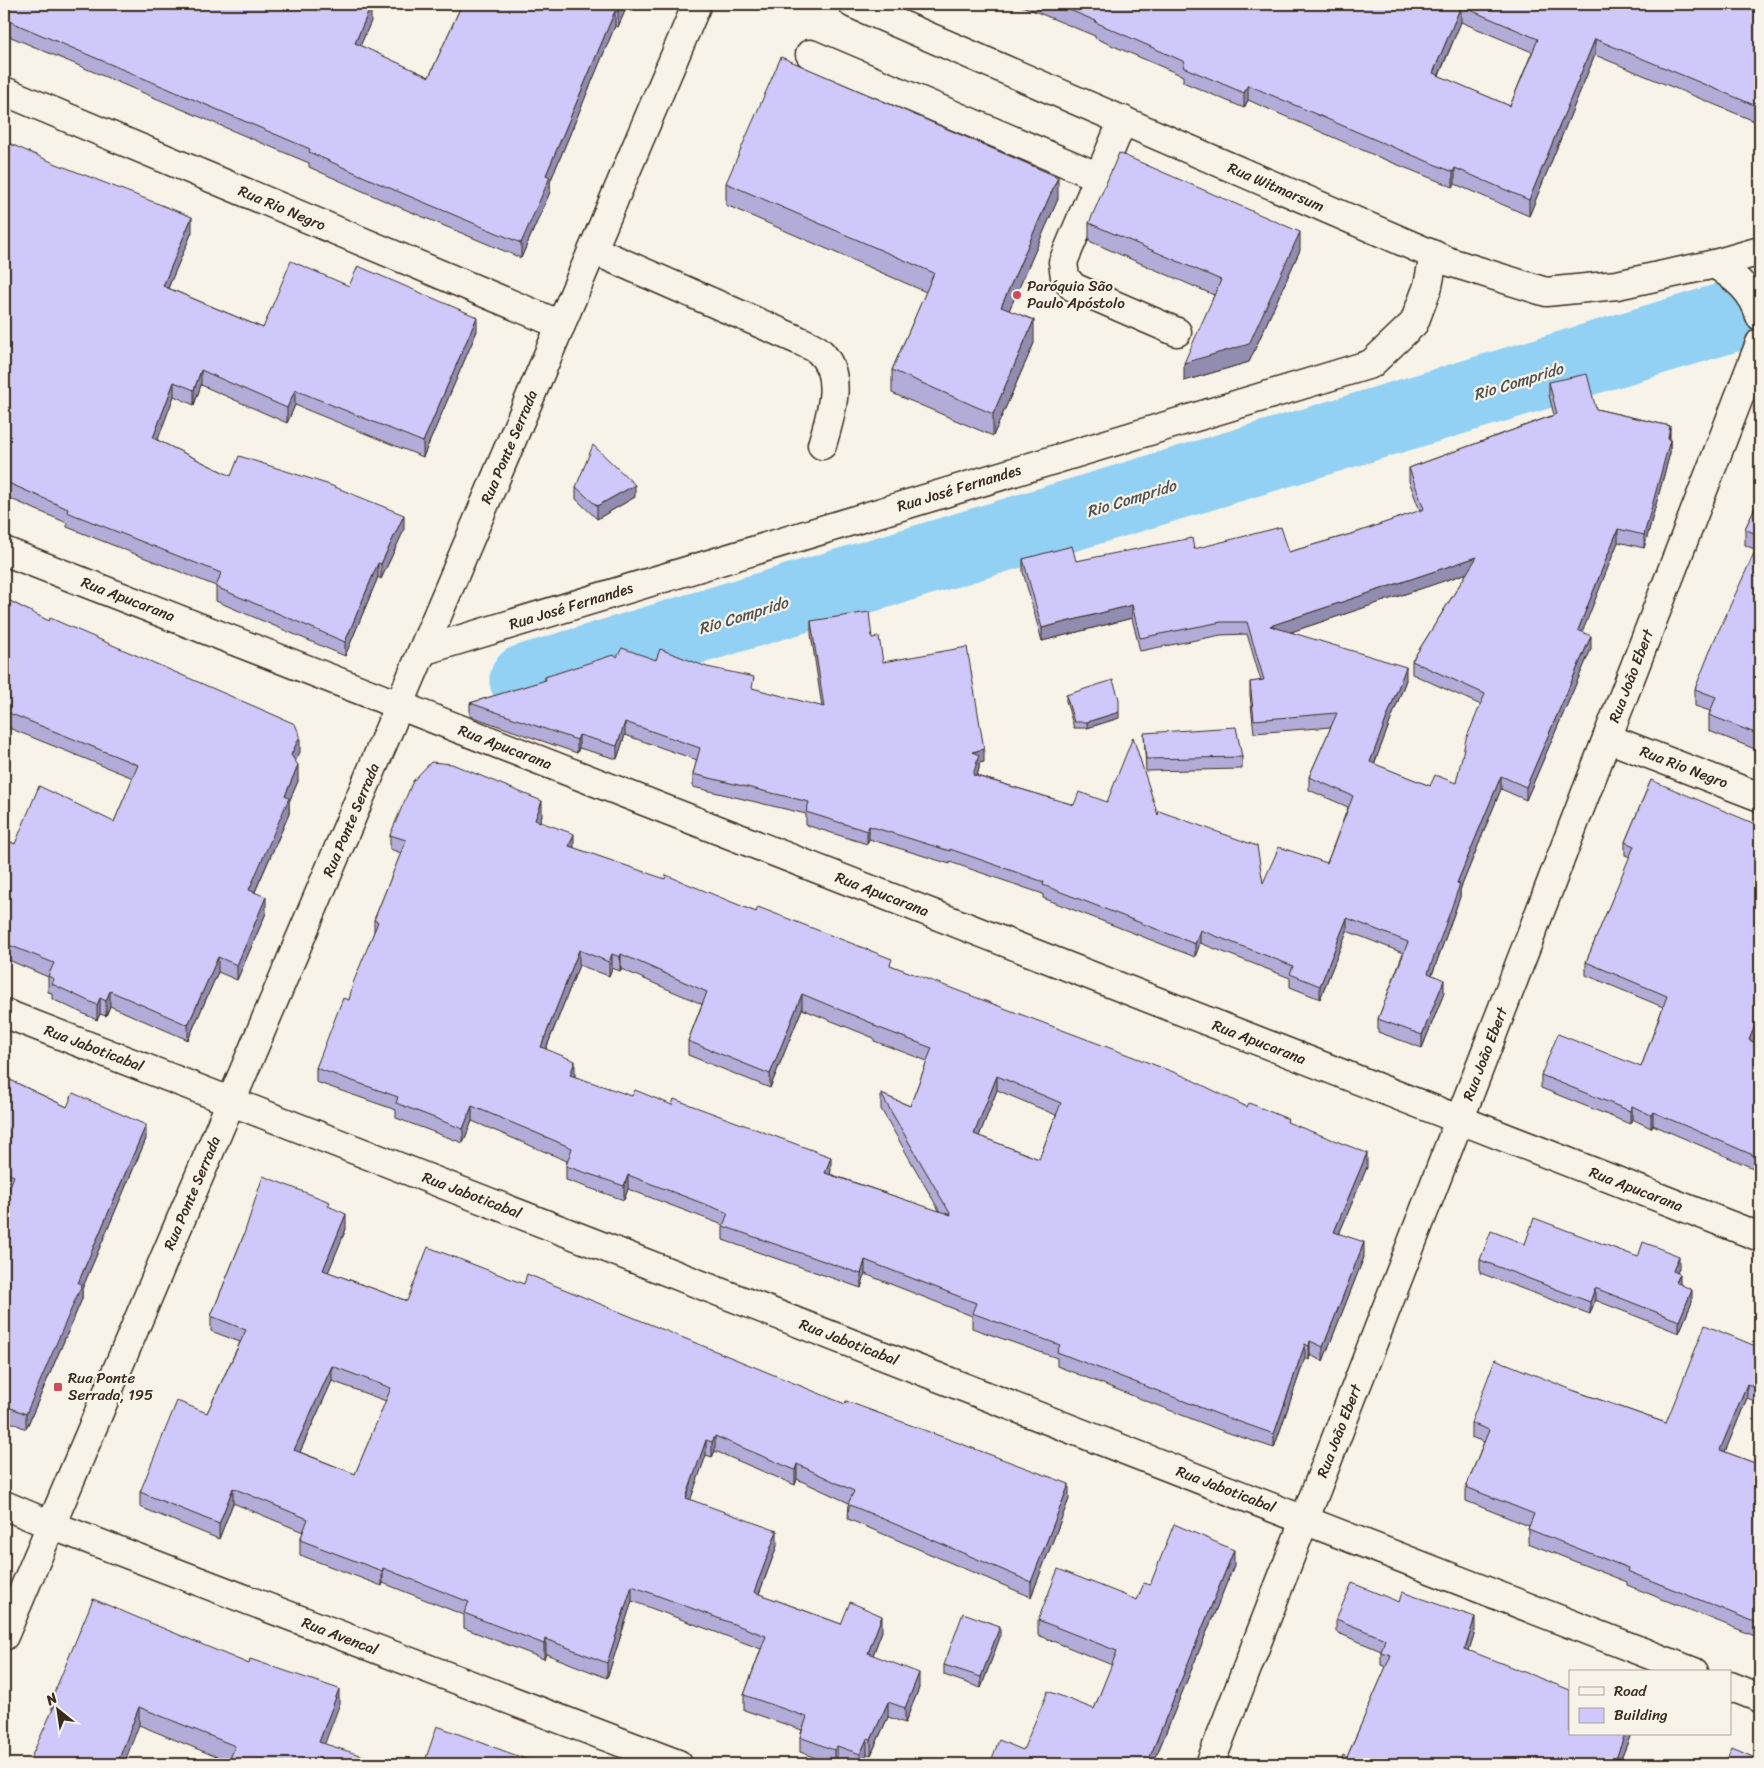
<svg xmlns="http://www.w3.org/2000/svg" width="1764" height="1768" viewBox="0 0 1764 1768" font-family="Sriracha,sans-serif">
  <rect width="100%" height="100%" fill="#f7f3e8"/>
  <filter id="ink" filterUnits="userSpaceOnUse"><feTurbulence type="fractalNoise" baseFrequency=".02" numOctaves="2"/><feDisplacementMap in="SourceGraphic" scale="10" xChannelSelector="R" yChannelSelector="G"/><feConvolveMatrix kernelMatrix="1 2 1 2 8 2 1 2 1" color-interpolation-filters="sRGB"/></filter>
  <g filter="url(#ink)">
    <g fill="none" stroke-linecap="round" stroke-linejoin="round">
      <polyline stroke="#92d1f3" stroke-width="71" points="525,680 1736,315"/>
      <defs>
        <g id="minor">
          <polyline points="853,4 1450,262 1546,292 1617,285 1715,264 1760,251"/>
          <polyline points="810,54 1099,177"/>
          <polyline points="4,91 561,325"/>
          <polyline points="1123,120 1063,262 1065,277 1073,287 1177,332"/>
          <path d="M593 250 798 340C804 343 813 346 819 351 845 375 830 417 822 445"/>
          <path d="M1715 264C1736 278 1753 291 1760 316"/>
          <polyline points="4,551 1760,1237"/>
          <polyline points="422,651 1371,364 1414,323 1428,286 1434,255"/>
          <polyline points="1607,738 1760,797"/>
          <polyline points="4,1013 1694,1672"/>
          <polyline points="4,1505 51,1525 678,1764"/>
          <polyline points="4,1636 697,4"/>
          <polyline points="1730,1686 1760,1698"/>
          <polyline points="1210,1764 1760,343"/>
        </g>
      </defs>
      <use href="#minor" stroke="#3b2a1e" stroke-width="31"/>
      <use href="#minor" stroke="#f7f3e8" stroke-width="28"/>
    </g>
    <g fill="#b2add8" stroke="#3b2a1e" fill-rule="evenodd">
      <polygon points="4,4 371,21 360,46 429,77 462,4 628,4 618,27 615,26 550,182 550,192 521,258 385,201 309,167 309,163 4,34"/>
      <path d="M1017 4H1455L1461 6 1760 4 1759 123 1595 55 1529 216 1455 184 1453 187 1376 156 1248 100 1244 108 1183 82V76L1095 38V36ZM1461 22 1532 52 1510 106 1439 76Z"/>
      <polygon points="4,141 192,232 168,288 263,328 349,286 477,331 423,457 295,405 287,423 201,385 194,405 174,396 157,440 231,476 404,530 381,579 378,577 345,656 216,601 216,586 67,527 67,523 4,496"/>
      <polygon points="726,183 1058,199 1009,310 1034,343 993,436 892,393 892,370 926,292 726,205"/>
      <polygon points="1089,223 1300,250 1249,362 1184,381 1214,295 1089,241"/>
      <path d="M1549 382 1596 409 1670 426V453L1644 548 1618 542 1582 632 1591 649 1526 800 1501 789 1460 890V897L1432 975 1444 993 1422 1048 1378 1032V1019L1403 953 1347 931 1320 999 1290 987V978L1200 943 1195 957 1043 898V894L950 862V864L869 839 867 844 806 825V814L693 787V774L697 760 625 735 617 759 579 748 577 753 470 716V703L545 681V677L617 657 656 660 754 689 822 707 811 634V621L872 638 883 662 984 762 979 763V768L977 776 1074 805 1107 802 1158 815 1263 883 1327 863 1348 807 1309 790V777L1331 727 1254 733 1250 695V682L1261 681 1247 634 1221 635 1140 651 1132 618 1042 641 1023 572V559L1076 561 1194 549 1289 552 1358 532 1420 511 1409 481V468L1554 415 1549 395ZM1467 573 1412 661V674L1481 705 1456 783 1430 786 1374 764 1406 680 1291 632Z"/>
      <polygon points="576,487 635,497 597,519 576,499"/>
      <polygon points="1760,496 1760,751 1709,731 1709,715 1710,711 1695,706 1695,689 1756,550 1745,545 1745,529"/>
      <polygon points="4,598 300,752 295,761 298,781 289,802 289,814 255,892 266,913 237,980 218,972 188,1040 110,1006 106,1016 100,1014 97,1020 52,999 52,993 48,992 48,977 4,958 4,839 15,844 114,822 133,778 4,726"/>
      <polygon points="1066,695 1119,718 1087,728 1074,728 1066,701"/>
      <polygon points="1144,733 1242,757 1242,769 1146,771"/>
      <polygon points="1651,780 1753,1042 1760,1045 1760,1171 1653,1125 1651,1128 1632,1119 1630,1124 1541,1088 1541,1075 1641,1067 1663,1007 1586,975 1586,962 1630,857 1625,855 1625,842"/>
      <path d="M542 815 540 821 574 848 756 912 1288 1123 1367 1167 1339 1234 1364 1257 1323 1361 1310 1355 1309 1360 1305 1358 1274 1448 1220 1430 1057 1366V1358L972 1328V1316L865 1274 861 1288 723 1240V1225L628 1189 624 1200 566 1180V1166L567 1161 472 1121 463 1143 396 1118V1110L316 1082V1068L349 1000 374 932V920L401 853 390 849V835ZM579 965 609 976 612 968 620 971 621 969 702 1004 688 1041V1055L770 1088 802 1009 874 1038V1041L927 1061 910 1106 881 1094V1109L940 1212 830 1174 831 1171 575 1077V1075L546 1049ZM997 1090 1056 1115 1039 1159 979 1136Z"/>
      <polygon points="4,1077 67,1107 146,1139 82,1289 82,1299 26,1429 4,1419 4,1202 9,1189 4,1186"/>
      <path d="M330 1207 346 1229 328 1272 407 1301 1069 1499 1031 1597 848 1519 849 1503 797 1479 795 1485 715 1451 712 1457 706 1455 690 1499 777 1546 759 1594 841 1624 882 1631 873 1655 919 1688 905 1723 888 1717 871 1755 867 1754 862 1764H846L837 1761 835 1764H832L800 1752V1737L802 1730 744 1710V1695L761 1649 632 1601 607 1678 546 1654 544 1659 464 1628V1615L383 1583 382 1586 300 1555V1540L303 1532 233 1503 219 1539 140 1507V1492L207 1413 240 1342 211 1331V1316L243 1237ZM332 1381 386 1401 355 1474 300 1452Z"/>
      <polygon points="1525,1244 1638,1257 1679,1268 1677,1273 1680,1284 1692,1302 1679,1333 1595,1300 1590,1314 1480,1273 1480,1260"/>
      <polygon points="1760,1348 1760,1403 1747,1398 1725,1452 1760,1465 1760,1638 1627,1585 1627,1582 1528,1543 1528,1529 1529,1526 1466,1501 1466,1487 1484,1442 1471,1437 1471,1423 1575,1391 1666,1423"/>
      <polygon points="1234,1565 1153,1764 1094,1709 1112,1665 1038,1635 1038,1620 1137,1600 1150,1585"/>
      <polygon points="1399,1602 1475,1631 1469,1650 1570,1734 1631,1734 1619,1764 1340,1764 1347,1757 1386,1667 1381,1665 1381,1651 1336,1632 1336,1619"/>
      <polygon points="1000,1637 981,1688 944,1675 944,1665"/>
      <polygon points="52,1698 339,1706 229,1762 139,1725 52,1710"/>
    </g>
    <g fill="#918db0" stroke="#3b2a1e">
      <polygon points="621,4 628,4 618,27 618,12"/>
      <polygon points="371,6 371,21 355,58 355,43"/>
      <polygon points="1461,6 1461,22 1433,89 1433,73"/>
      <polygon points="615,11 615,26 550,182 550,192 521,258 521,243 546,175"/>
      <polygon points="1595,39 1595,55 1529,216 1529,200"/>
      <polygon points="1248,85 1248,100 1244,108 1244,93"/>
      <polygon points="1760,106 1760,121 1759,123 1759,107"/>
      <polygon points="1455,168 1455,184 1453,187 1453,172"/>
      <polygon points="1058,177 1058,199 1001,329 1001,307"/>
      <polygon points="192,217 192,232 163,300 163,286"/>
      <polygon points="1300,232 1300,250 1249,362 1184,381 1184,363"/>
      <polygon points="477,317 477,331 423,457 423,442"/>
      <polygon points="1034,320 1034,343 993,436 993,414"/>
      <polygon points="201,370 201,385 194,405 194,390"/>
      <polygon points="174,382 174,396 153,453 153,438"/>
      <polygon points="295,390 295,405 287,423 287,408"/>
      <polygon points="1670,426 1669,444 1670,440 1670,453 1644,548 1644,535 1668,439"/>
      <polygon points="635,485 635,497 597,519 597,506"/>
      <polygon points="404,515 404,530 381,579 381,564"/>
      <polygon points="1618,529 1618,542 1578,643 1578,630"/>
      <polygon points="1477,557 1477,570 1270,639 1270,626"/>
      <polygon points="378,563 378,577 345,656 345,642"/>
      <polygon points="1132,605 1132,618 1042,641 1042,628"/>
      <polygon points="1591,636 1591,649 1526,800 1526,787"/>
      <polygon points="1406,667 1406,680 1370,775 1370,762"/>
      <polygon points="1119,712 1119,718 1087,728 1087,722"/>
      <polygon points="625,722 625,735 617,759 617,746"/>
      <polygon points="579,735 579,748 577,753 577,740"/>
      <polygon points="300,736 300,752 291,771 291,755"/>
      <polygon points="984,749 984,762 979,763 979,768 973,788 972,752"/>
      <polygon points="298,765 298,781 289,802 289,814 249,905 249,890 285,796"/>
      <polygon points="1501,776 1501,789 1460,890 1460,897 1428,986 1428,973 1457,883"/>
      <polygon points="542,801 542,815 535,834 535,820"/>
      <polygon points="869,826 869,839 867,844 867,831"/>
      <polygon points="574,834 574,848 569,846"/>
      <polygon points="1760,852 1760,865 1757,861"/>
      <polygon points="266,897 266,913 237,980 237,965"/>
      <polygon points="1347,918 1347,931 1320,999 1320,986"/>
      <polygon points="1200,930 1200,943 1195,957 1195,944"/>
      <polygon points="579,950 579,965 541,1061 541,1047"/>
      <polygon points="612,954 612,968 609,976 609,962"/>
      <polygon points="621,954 621,969 620,971 620,957"/>
      <polygon points="218,957 218,972 188,1040 188,1025"/>
      <polygon points="1444,980 1444,993 1422,1048 1422,1035"/>
      <polygon points="110,991 110,1006 106,1016 106,1001"/>
      <polygon points="802,994 802,1009 770,1088 770,1074"/>
      <polygon points="100,998 100,1014 97,1020 97,1005"/>
      <polygon points="1760,1013 1760,1026 1749,1053 1749,1040"/>
      <polygon points="575,1061 575,1075 570,1089 570,1075"/>
      <polygon points="997,1076 997,1090 974,1149 974,1134"/>
      <polygon points="472,1106 472,1121 463,1143 463,1129"/>
      <polygon points="1632,1106 1632,1119 1630,1124 1630,1111"/>
      <polygon points="1653,1112 1653,1125 1651,1128 1651,1115"/>
      <polygon points="146,1125 146,1139 82,1289 82,1299 26,1429 26,1414 78,1283"/>
      <polygon points="1367,1153 1367,1167 1334,1246 1334,1232"/>
      <polygon points="831,1157 831,1171 825,1187 825,1173"/>
      <polygon points="628,1175 628,1189 624,1200 624,1186"/>
      <polygon points="346,1214 346,1229 323,1285 323,1270"/>
      <polygon points="1364,1242 1364,1257 1323,1361 1323,1347"/>
      <polygon points="1679,1256 1679,1268 1673,1283 1673,1271"/>
      <polygon points="865,1260 865,1274 861,1288 861,1274"/>
      <polygon points="1680,1274 1680,1286 1676,1282"/>
      <polygon points="1595,1288 1595,1300 1590,1314 1590,1302"/>
      <polygon points="1692,1290 1692,1302 1679,1333 1679,1321"/>
      <polygon points="1310,1341 1310,1355 1309,1360 1309,1346"/>
      <polygon points="1305,1344 1305,1358 1274,1448 1274,1434"/>
      <polygon points="332,1366 332,1381 294,1465 294,1450"/>
      <polygon points="1747,1384 1747,1398 1720,1464 1720,1450"/>
      <polygon points="715,1436 715,1451 712,1457 712,1442"/>
      <polygon points="706,1440 706,1455 686,1513 686,1498"/>
      <polygon points="797,1464 797,1479 795,1485 795,1470"/>
      <polygon points="1069,1484 1069,1499 1031,1597 1031,1582"/>
      <polygon points="233,1488 233,1503 219,1539 219,1524"/>
      <polygon points="777,1531 777,1546 754,1607 754,1592"/>
      <polygon points="1234,1550 1234,1565 1153,1764 1147,1764"/>
      <polygon points="383,1568 383,1583 382,1586 382,1571"/>
      <polygon points="632,1586 632,1601 607,1678 607,1663"/>
      <polygon points="882,1616 882,1631 868,1668 868,1653"/>
      <polygon points="1475,1617 1475,1631 1465,1663 1465,1649"/>
      <polygon points="1000,1626 1000,1637 981,1688 981,1677"/>
      <polygon points="546,1639 546,1654 544,1659 544,1644"/>
      <polygon points="919,1673 919,1688 905,1723 905,1708"/>
      <polygon points="339,1689 339,1706 319,1759 319,1742"/>
      <polygon points="888,1702 888,1717 871,1755 871,1740"/>
      <polygon points="139,1707 139,1725 124,1764 117,1764"/>
      <polygon points="1625,1734 1631,1734 1619,1764 1614,1764"/>
      <polygon points="867,1739 867,1754 862,1764 860,1764 860,1754"/>
      <polygon points="837,1746 837,1761 834,1764 834,1750"/>
    </g>
    <g fill="#cfc9fb" stroke="#3b2a1e" fill-rule="evenodd">
      <polygon points="4,4 366,4 371,6 355,43 429,77 462,4 621,4 618,12 615,11 546,175 550,177 521,243 385,186 309,152 310,149 4,19"/>
      <path d="M1055 4H1455L1461 6 1462 4H1760V106L1759 107 1595 39 1529 200 1455 168 1453 172 1376 140 1248 85 1244 93 1183 67 1185 62 1095 22 1096 21ZM1461 6 1538 39 1510 106 1433 73Z"/>
      <polygon points="781,57 1058,177 1001,307 1034,320 993,414 892,370 934,273 726,183"/>
      <polygon points="4,141 54,163 192,217 163,286 263,328 291,261 349,286 358,266 477,317 423,442 295,390 287,408 201,370 194,390 174,382 153,438 231,476 239,456 330,485 404,515 381,564 378,563 345,642 216,587 221,573 67,512 68,509 4,481"/>
      <polygon points="1119,153 1300,232 1249,344 1184,363 1221,280 1089,223"/>
      <path d="M1587 374 1596 409 1670 426 1668 439 1670 440 1644 535 1618 529 1578 630 1591 636 1526 787 1501 776 1457 883 1460 884 1428 973 1444 980 1422 1035 1378 1019 1408 942 1347 918 1320 986 1290 974 1293 966 1200 930 1195 944 1043 885 1044 882 950 849V851L869 826 867 831 806 812 809 802 693 774 700 748 625 722 617 746 579 735 577 740 470 703 546 680 545 677 613 655 617 657 622 648 656 660 660 649 707 667 754 677 752 688 824 707 811 621 869 612 872 638 879 637 883 662 967 647 984 749 972 752 979 755 973 775 1074 805 1079 792 1107 802 1133 737 1158 815 1159 811 1257 846 1263 883 1279 847 1327 863 1353 796 1309 777 1337 713 1254 720 1250 682 1264 680 1247 622H1221L1140 638 1132 605 1042 628 1023 559 1072 546 1076 561 1192 538 1194 549 1281 527 1289 552 1358 532 1424 509 1409 468 1557 414 1549 382ZM1477 557 1412 661 1485 694 1466 739 1456 783 1435 775 1430 786 1370 762 1406 667 1270 626Z"/>
      <polygon points="593,445 635,485 597,506 576,487"/>
      <polygon points="1760,496 1760,536 1745,529"/>
      <polygon points="1760,540 1760,735 1709,715 1716,697 1695,689 1714,641"/>
      <polygon points="4,598 49,621 50,618 295,724 300,736 291,755 298,765 285,796 289,798 249,890 266,897 237,965 218,957 188,1025 110,991 106,1001 100,998 97,1005 52,984 54,979 48,976 54,963 4,943 4,839 15,844 39,786 114,822 138,765 4,711"/>
      <polygon points="1113,680 1119,699 1119,712 1087,722 1074,722 1066,695"/>
      <polygon points="1236,727 1242,757 1146,759 1144,733"/>
      <path d="M431 762 452 764 542 801 535 820 574 834 569 846 665 879 666 875 756 912 758 907 892 959 890 965 1184 1076 1247 1107 1249 1103 1288 1119 1287 1122 1367 1153 1334 1232 1364 1242 1323 1347 1310 1341 1309 1346 1305 1344 1274 1434 1220 1415 1057 1352 1060 1345 972 1313 976 1303 865 1260 861 1274 723 1226 728 1213 628 1175 624 1186 566 1166 572 1148 472 1106 463 1129 396 1103 398 1097 316 1068 343 998 349 1000 353 983 378 922 374 920 406 840 390 835 413 781ZM579 950 609 962 612 954 620 957 621 954 707 992 688 1041 770 1074 802 994 874 1024V1026L932 1048 910 1106 881 1094 951 1215 825 1173 831 1157 674 1099 672 1105 635 1090 632 1096 570 1075 575 1061 541 1047ZM997 1076 1061 1103 1039 1159 974 1134Z"/>
      <polygon points="1651,780 1760,826 1760,852 1757,861 1760,862 1760,1013 1749,1040 1760,1045 1760,1158 1653,1112 1651,1115 1632,1106 1630,1111 1541,1075 1558,1034 1641,1067 1667,996 1586,962 1634,846 1625,842"/>
      <polygon points="4,1077 67,1107 73,1093 146,1125 78,1283 82,1284 26,1414 4,1405 4,1202 14,1176 4,1172"/>
      <path d="M263 1176 330 1202 328 1206 346 1214 323 1270 407 1301 428 1247 524 1284 527 1274 845 1404 846 1401 1069 1484 1031 1582 848 1504 854 1491 797 1464 795 1470 715 1436 712 1442 706 1440 686 1498 777 1531 754 1592 841 1624 850 1602 882 1616 868 1653 919 1673 905 1708 888 1702 871 1740 867 1739 860 1754 837 1746 834 1750 800 1737 807 1717 744 1695 766 1636 632 1586 607 1663 546 1639 544 1644 464 1613 469 1602 383 1568 382 1571 300 1540 308 1519 233 1488 219 1524 140 1492 177 1401 207 1413 246 1330 211 1316 243 1237ZM332 1366 391 1388 355 1474 294 1450Z"/>
      <polygon points="1534,1218 1638,1257 1643,1242 1679,1256 1673,1271 1680,1274 1676,1282 1692,1290 1679,1321 1595,1288 1590,1302 1480,1260 1491,1231 1525,1244"/>
      <polygon points="1705,1325 1760,1348 1760,1389 1747,1384 1720,1450 1760,1465 1760,1624 1627,1571 1628,1568 1528,1529 1534,1514 1466,1487 1489,1430 1471,1423 1495,1359 1575,1391 1666,1423"/>
      <polygon points="1174,1524 1234,1550 1147,1764 990,1764 999,1740 1023,1750 1048,1691 1094,1709 1117,1651 1038,1620 1058,1569 1137,1600 1144,1583 1150,1585"/>
      <polygon points="1352,1583 1399,1602 1402,1592 1475,1617 1465,1649 1570,1690 1570,1734 1625,1734 1614,1764 1340,1764 1343,1755 1347,1757 1391,1655 1381,1652 1385,1639 1336,1619"/>
      <polygon points="93,1599 249,1664 250,1659 339,1689 319,1742 388,1764 228,1764 235,1746 139,1707 117,1764 28,1764 57,1700 52,1698"/>
      <polygon points="963,1613 1000,1626 981,1677 944,1665"/>
      <polygon points="437,1726 539,1764 424,1764"/>
      <polygon points="1732,1748 1760,1760 1760,1764 1725,1764"/>
    </g>
  </g>
  <g fill="#d1495b" stroke="#f7f3e8" stroke-width="2">
    <circle cx="1017" cy="295" r="5"/>
    <rect x="53" y="1382" width="10" height="10" rx="2.5"/>
  </g>
  <g text-anchor="middle" stroke-width="4.5" stroke-linejoin="round" paint-order="stroke">
    <g font-size="15" fill="#3b2a1e" stroke="#f7f3e8">
      <text transform="translate(1276 187) rotate(23)" y="5">Rua Witmarsum</text>
      <text transform="translate(282 208) rotate(23)" y="5">Rua Rio Negro</text>
      <text transform="translate(509 447) rotate(-67)" y="5">Rua Ponte Serrada</text>
      <text transform="translate(959 488) rotate(-17)" y="5">Rua José Fernandes</text>
      <text transform="translate(128 599) rotate(21)" y="5">Rua Apucarana</text>
      <text transform="translate(571 606) rotate(-17)" y="5">Rua José Fernandes</text>
      <text transform="translate(1631 676) rotate(-69)" y="5">Rua João Ebert</text>
      <text transform="translate(505 747) rotate(21)" y="5">Rua Apucarana</text>
      <text transform="translate(1684 767) rotate(21)" y="5">Rua Rio Negro</text>
      <text transform="translate(351 820) rotate(-67)" y="5">Rua Ponte Serrada</text>
      <text transform="translate(882 894) rotate(21)" y="5">Rua Apucarana</text>
      <text transform="translate(1259 1042) rotate(21)" y="5">Rua Apucarana</text>
      <text transform="translate(94 1048) rotate(21)" y="5">Rua Jaboticabal</text>
      <text transform="translate(1485 1054) rotate(-69)" y="5">Rua João Ebert</text>
      <text transform="translate(1636 1189) rotate(21)" y="5">Rua Apucarana</text>
      <text transform="translate(192 1193) rotate(-67)" y="5">Rua Ponte Serrada</text>
      <text transform="translate(472 1195) rotate(21)" y="5">Rua Jaboticabal</text>
      <text transform="translate(849 1342) rotate(21)" y="5">Rua Jaboticabal</text>
      <text transform="translate(1339 1431) rotate(-69)" y="5">Rua João Ebert</text>
      <text transform="translate(1226 1489) rotate(21)" y="5">Rua Jaboticabal</text>
      <text transform="translate(340 1636) rotate(21)" y="5">Rua Avencal</text>
    </g>
    <g font-size="15" fill="#3b2a1e" stroke="#f7f3e8" text-anchor="start">
      <text x="1027" y="291">Paróquia São<tspan x="1027" dy="17">Paulo Apóstolo</tspan></text>
      <text x="68" y="1383">Rua Ponte<tspan x="68" dy="17">Serrada, 195</tspan></text>
    </g>
    <g font-size="16" font-style="italic" fill="#515453" stroke="#f7f3e8">
      <text transform="translate(1518 381) rotate(-17)" y="6">Rio Comprido</text>
      <text transform="translate(1131 498) rotate(-17)" y="6">Rio Comprido</text>
      <text transform="translate(743 615) rotate(-17)" y="6">Rio Comprido</text>
    </g>
  </g>
  <rect width="1764" height="1768" fill="none" stroke="#f7f3e8" stroke-width="20"/>
  <rect x="10" y="10" width="1744" height="1748" fill="none" stroke="#3b2a1e" stroke-width="2" filter="url(#ink)"/>
  <rect x="1569" y="1670" width="162" height="65" fill="#f7f3e8" stroke="#aca397"/>
  <rect x="1579" y="1687" width="25" height="8" fill="#f7f3e8" stroke="#aca397"/>
  <text x="1614" y="1696" font-size="15" fill="#3b2a1e">Road</text>
  <rect x="1579" y="1708" width="25" height="15" fill="#cfc9fb" stroke="#aca397"/>
  <text x="1614" y="1720" font-size="15" fill="#3b2a1e">Building</text>
  <g transform="translate(58 1710) rotate(330)" stroke="#f7f3e8" stroke-width="4" paint-order="stroke">
  <path d="M0-4L9 19L0 12L-9 19Z" fill="#3b2a1e"/>
  <text y="-8" font-size="14" font-weight="bold" text-anchor="middle" fill="#3b2a1e">N</text>
  </g>
</svg>
